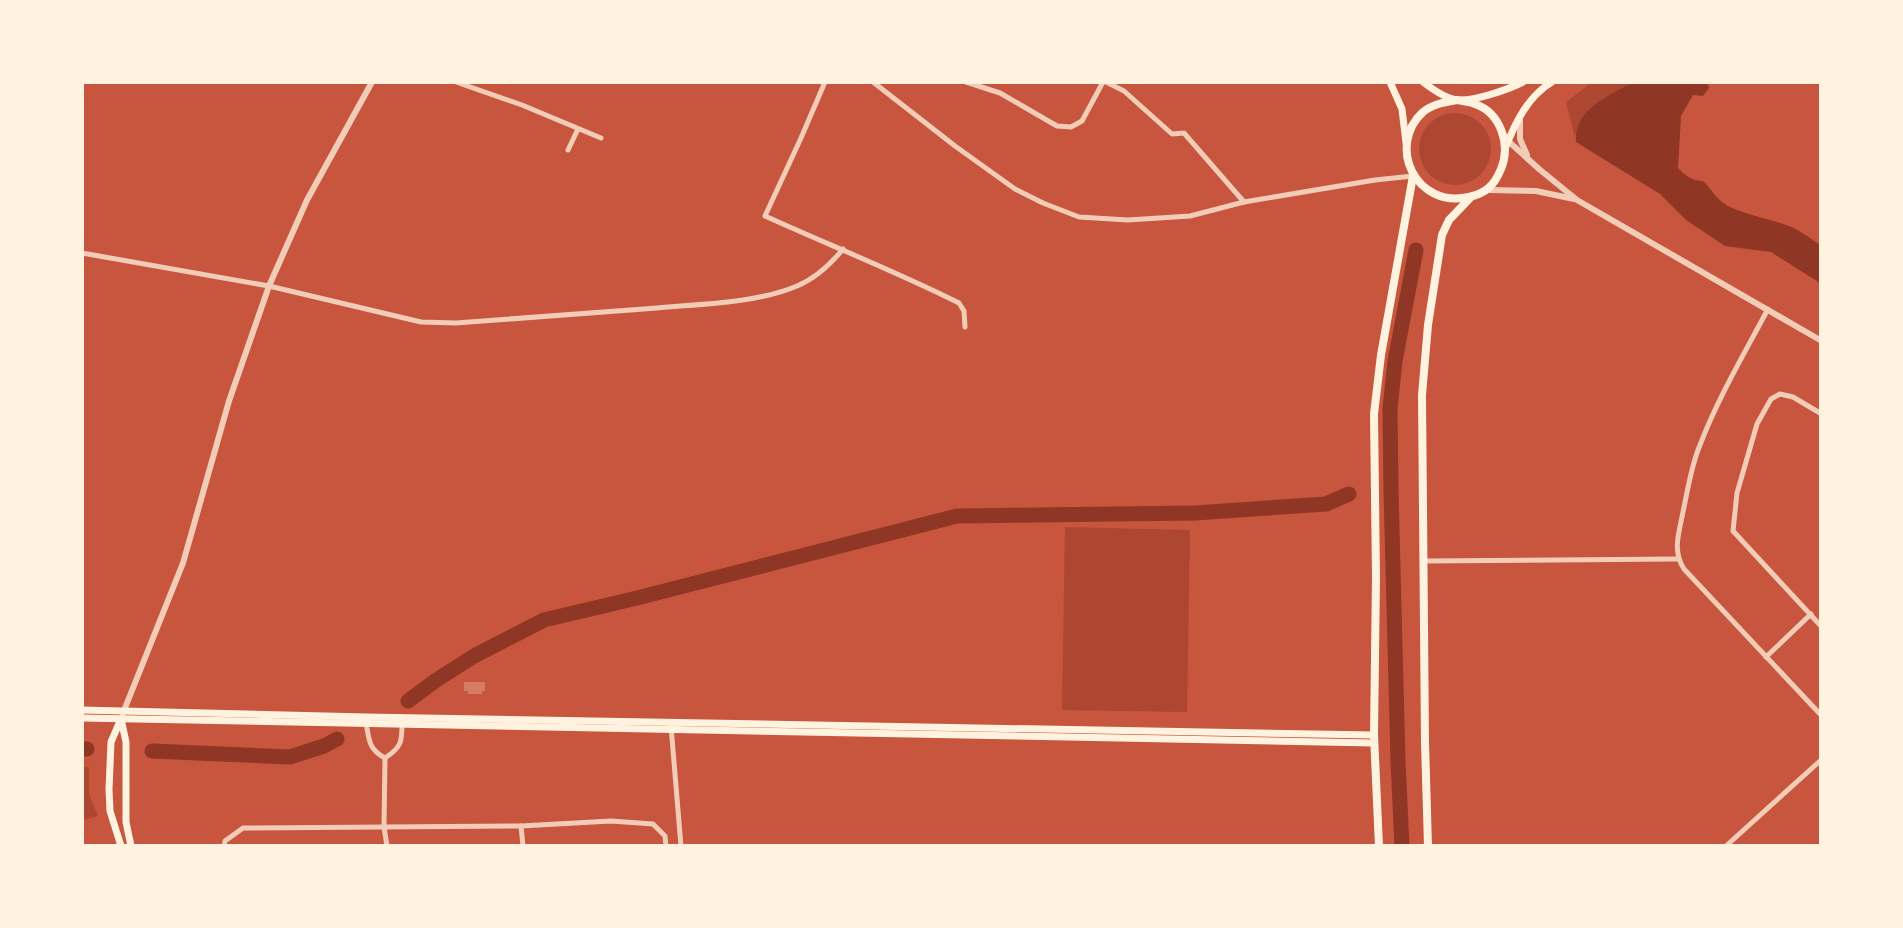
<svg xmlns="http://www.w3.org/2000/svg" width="1903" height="928" viewBox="0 0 1903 928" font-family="'Golos Text',sans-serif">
  <rect width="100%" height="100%" fill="#c8553d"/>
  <g fill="#ae4732">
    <polygon points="1591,83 1634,83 1601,99 1575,135 1576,142 1566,102"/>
    <circle cx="1455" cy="149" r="36"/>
    <polygon points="1065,527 1190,530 1187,712 1062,710"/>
    <polygon points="83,767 89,767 89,795 98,816 83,820"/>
  </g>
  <path fill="#8f3625" d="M1634 82 1707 83 1709 88 1703 96 1693 95 1681 116 1678 168C1684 175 1693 181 1703 181 1711 188 1715 198 1725 204 1736 212 1769 219 1783 224 1797 228 1809 237 1820 245V283L1771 252 1725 246 1686 220 1660 194 1576 142C1574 109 1609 95 1634 82Z"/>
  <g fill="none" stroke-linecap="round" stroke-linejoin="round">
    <g stroke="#8f3625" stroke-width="15">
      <polyline points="408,701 435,681 474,656 544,620 637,598 957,516 1195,513 1326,504 1349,494"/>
      <polyline points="82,749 87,749"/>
      <polyline points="152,751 290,757 324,746 337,739"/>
      <polyline points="1402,846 1398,761 1391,491 1390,409 1395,361 1416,250"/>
    </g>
  </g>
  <polygon fill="#d67c66" points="464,682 485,682 485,691 482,691 482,694 468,694 468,691 464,691"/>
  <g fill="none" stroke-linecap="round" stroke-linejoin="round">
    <g stroke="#f1ccb7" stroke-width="5">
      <polyline points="456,82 522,105 601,138"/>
      <path d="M825 82 801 138 765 216C829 245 895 271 959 303L964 311 965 327"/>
      <polyline points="873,82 955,146 1015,189 1043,203 1079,217 1128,220 1190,216 1244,202 1375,180 1413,176"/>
      <polyline points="966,82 1000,93 1057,126 1071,127 1082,121 1103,82"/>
      <polyline points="1106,82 1124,91 1172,134 1184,133 1244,202"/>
      <polyline points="568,150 578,129"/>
      <path d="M82 253 269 286 421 322 456 323C523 318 590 313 657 308 699 304 758 303 797 286 816 278 830 265 843 249"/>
      <path d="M1768 309C1744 354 1718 398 1700 445 1691 466 1688 489 1683 512 1679 533 1672 550 1684 569L1820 714"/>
      <polyline points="1820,413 1793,397 1780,394 1771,399 1757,424 1737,493 1733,531 1820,625"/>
      <polyline points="1423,561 1677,559"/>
      <polyline points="1766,657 1811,614"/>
      <path d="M366 722C369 739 368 749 385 758 402 747 402 741 402 723"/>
      <polyline points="671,726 681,846"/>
      <polyline points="385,758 384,827 387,846"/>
      <polyline points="521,826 523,846"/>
      <polyline points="224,846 225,841 243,828 521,826 611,821 653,824 665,836 666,846"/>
      <polyline points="1726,846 1820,761"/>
    </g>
    <g stroke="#f1ccb7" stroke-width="6">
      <polyline points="1520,119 1520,139 1527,155"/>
      <polyline points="1506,139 1539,169 1577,200 1820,340"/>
      <polyline points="1489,190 1536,191 1574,199"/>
      <polyline points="123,713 183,563 229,401 269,286 307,200 372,82"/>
    </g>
    <g stroke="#fff3e0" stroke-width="7">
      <polyline points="1390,82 1402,109 1406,143"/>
      <path d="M1423 82C1432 89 1447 99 1458 100 1475 101 1507 90 1523 82"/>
      <path d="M1505 149C1515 123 1528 96 1552 82"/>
      <polyline points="82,710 366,717 1374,735"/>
      <polyline points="82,718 1374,743"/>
      <polyline points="121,719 126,742 126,822 131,846"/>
      <polyline points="121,846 110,811 109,789 111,742 121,719"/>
    </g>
    <g stroke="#fff3e0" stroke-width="8">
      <path d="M1457 100C1463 101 1470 102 1475 104 1501 113 1511 145 1501 169 1494 186 1486 193 1469 197 1416 209 1386 146 1423 112 1433 104 1445 102 1457 100Z"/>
      <polyline points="1379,846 1374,735 1376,577 1374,414 1381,355 1413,176"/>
      <polyline points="1428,846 1425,742 1422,395 1428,325 1442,235 1449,220 1471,197"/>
    </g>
  </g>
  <rect width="1903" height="928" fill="none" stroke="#fff3e0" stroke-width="168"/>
</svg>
